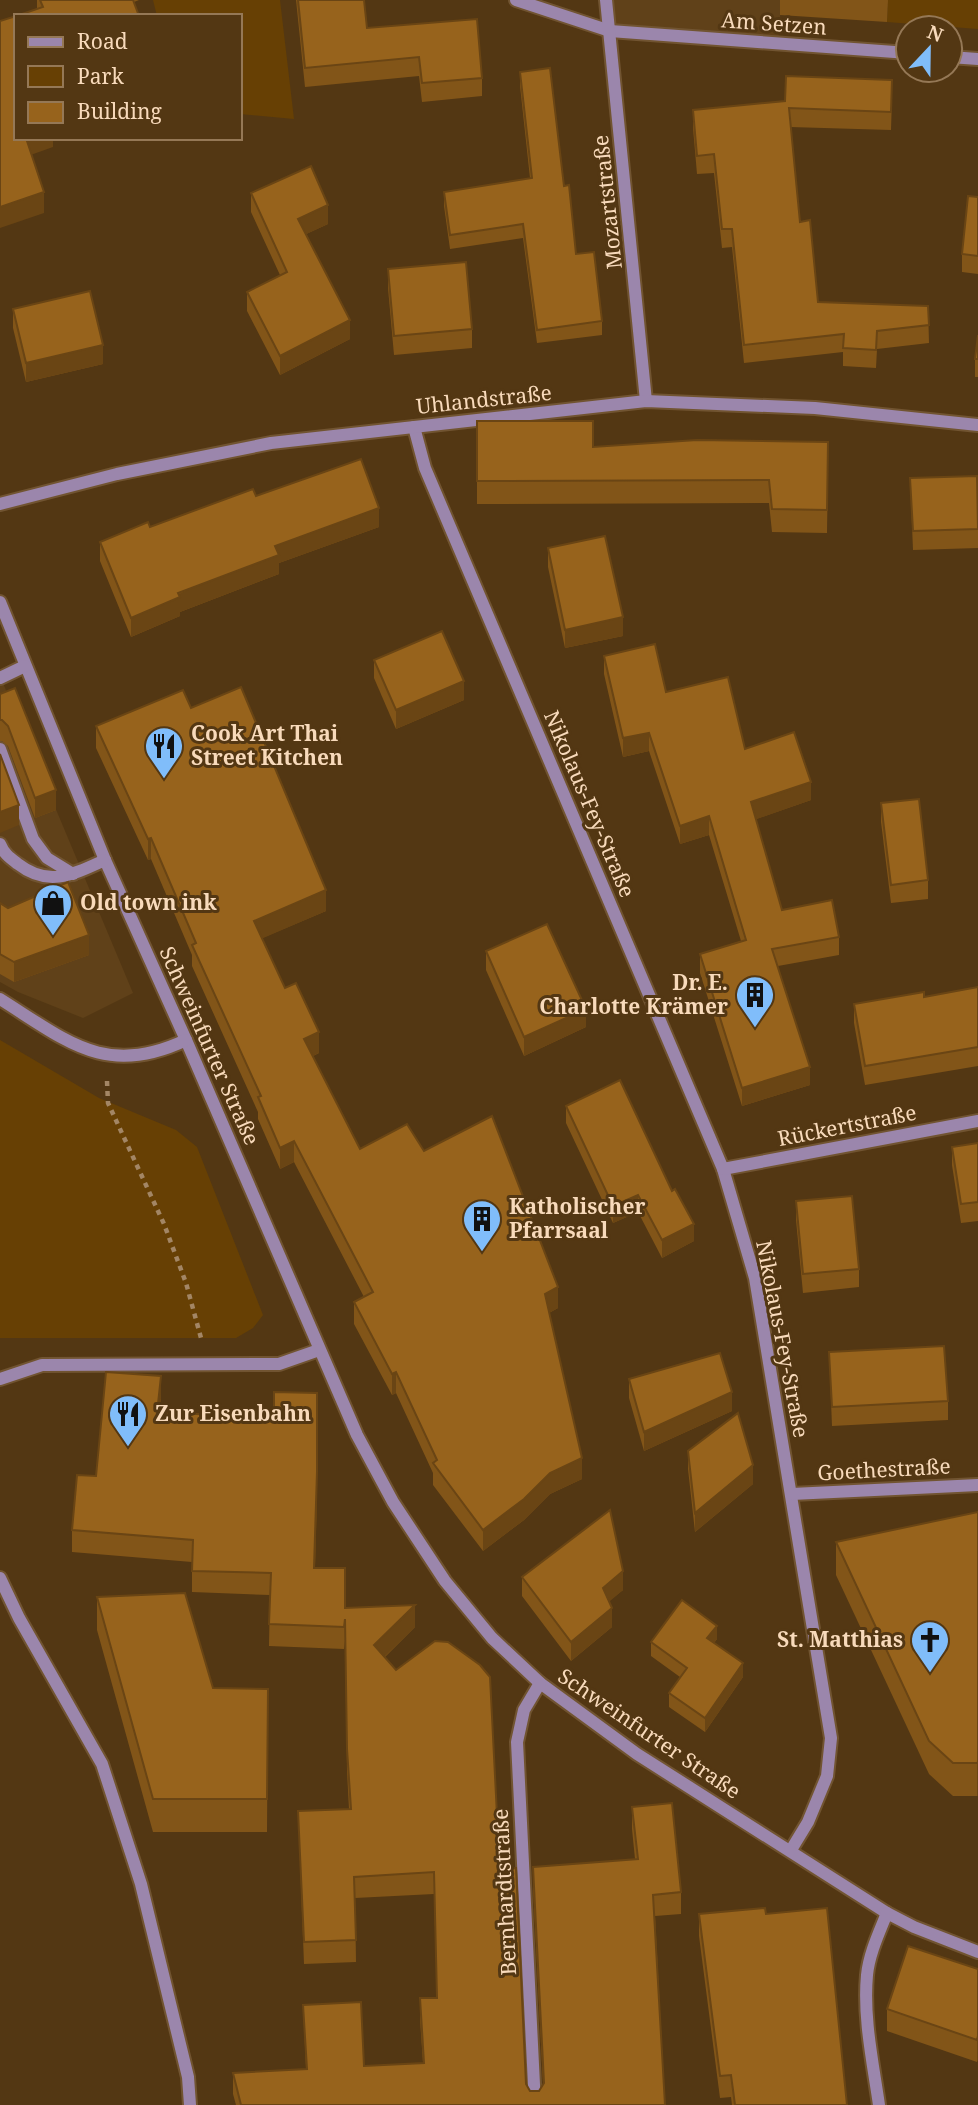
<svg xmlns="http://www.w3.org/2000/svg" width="978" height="2105" viewBox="0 0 978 2105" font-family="'Noto Serif',serif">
  <rect width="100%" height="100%" fill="#533713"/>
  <g fill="#604119">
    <polygon points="607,0 781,0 779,43 612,30"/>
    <polygon points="0,676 133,993 83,1018 18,992 0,982"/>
  </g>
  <g fill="#674004">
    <polygon points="153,0 280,0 294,119 240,114 240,16 157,16"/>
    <polygon points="888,0 978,0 978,29 887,22"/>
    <polygon points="0,1040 99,1098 176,1130 197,1147 263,1315 253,1328 236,1338 0,1338"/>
  </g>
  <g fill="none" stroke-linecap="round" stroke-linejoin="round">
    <defs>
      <g id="minor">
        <polyline points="516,0 610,31 908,53"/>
        <polyline points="606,0 646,401"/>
        <polyline points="950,57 978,59"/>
        <polyline points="414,427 425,468 723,1169 755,1278 831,1738 827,1776 808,1822 791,1850"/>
        <polyline points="0,504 117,474 271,443 646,401 815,408 978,425"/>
        <polyline points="0,602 105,860 186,1040 357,1435 393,1502 445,1581 492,1638 540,1683 637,1754 887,1913 914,1927 978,1952"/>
        <polyline points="0,678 25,666"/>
        <polyline points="0,749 33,839 47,858 73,874"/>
        <path d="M0 844C4 854 10 858 18 864 49 888 74 874 105 860"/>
        <path d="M0 999C67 1041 106 1078 186 1040"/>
        <polyline points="723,1169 978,1121"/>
        <polyline points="0,1379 42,1365 279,1364 319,1350"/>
        <polyline points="792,1494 978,1485"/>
        <polyline points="0,1578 19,1618 102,1764 141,1884 188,2077 190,2105"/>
        <polyline points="535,2105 517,1742 524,1710 540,1683"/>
        <path d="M879 2105C873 2063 863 2018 867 1975 869 1954 879 1933 887 1913"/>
      </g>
    </defs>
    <use href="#minor" stroke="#715431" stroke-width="16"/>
    <polyline stroke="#a38665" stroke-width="4.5" stroke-dasharray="5 5" stroke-linecap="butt" points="107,1081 108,1103 164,1224 186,1283 201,1338"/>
    <use href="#minor" stroke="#9b86ac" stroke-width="12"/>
  </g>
  <g fill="#825518">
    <polygon points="37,0 139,0 134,2 37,9"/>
    <polygon points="296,0 364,0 367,28 482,78 482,96 422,102 419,76 305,87"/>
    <polygon points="780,0 888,0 887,22 780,15"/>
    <polygon points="520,72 564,186 576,254 602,321 602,335 537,343 523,238 450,249 444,206 444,192 530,178 520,86"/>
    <polygon points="892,98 891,130 790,127 800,222 818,302 928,306 929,343 877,349 876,368 843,366 843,352 744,363 732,247 722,248 714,173 697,174 693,128 693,110"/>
    <polygon points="251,193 328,224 306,234 350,339 280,375 247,311 247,292 280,275 251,212"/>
    <polygon points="978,197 978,274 962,272 962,254"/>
    <polygon points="388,269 472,329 472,348 394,355 388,288"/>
    <polygon points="13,309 103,364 26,382 13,328"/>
    <polygon points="978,335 978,377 975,377 975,359"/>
    <polygon points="477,421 593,447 828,465 827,533 772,532 769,503 477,504"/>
    <polygon points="910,478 978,508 978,548 913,550"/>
    <polygon points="256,496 379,527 279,563 279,574 180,612 180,616 131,637 100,561 100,542"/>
    <polygon points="548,548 623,636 565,648 548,567"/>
    <polygon points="604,656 666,692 745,749 811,800 756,819 782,910 839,937 839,955 778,966 810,1085 742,1106 700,973 700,954 741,941 709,835 680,844 649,751 623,757 604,674"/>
    <polygon points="374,660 464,700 396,729 374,678"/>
    <polygon points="0,694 56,810 35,818 8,746 2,741 0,741"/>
    <polygon points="191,708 326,911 262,938 285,988 319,1053 313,1056 360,1149 424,1151 558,1308 549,1313 582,1479 550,1494 524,1520 483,1551 433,1485 433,1473 396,1393 392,1395 354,1324 354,1302 364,1297 294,1162 280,1169 258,1119 258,1112 192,966 192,955 151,859 148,860 96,748 96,726"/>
    <polygon points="881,803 928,880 928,899 891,903 881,822"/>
    <polygon points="0,903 8,908 89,955 14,982 0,974"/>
    <polygon points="486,951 586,1027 524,1056 486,970"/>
    <polygon points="978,987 978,1066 865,1085 854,1023 854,1004 924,997"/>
    <polygon points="566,1106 672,1191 694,1241 662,1258 638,1212 613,1223 566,1123"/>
    <polygon points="978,1143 978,1221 961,1223 952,1165 952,1147"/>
    <polygon points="796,1201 859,1269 859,1287 803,1293 796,1220"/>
    <polygon points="829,1352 948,1401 948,1420 832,1426"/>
    <polygon points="629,1379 732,1411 644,1451 629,1398"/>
    <polygon points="161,1398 159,1413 317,1494 315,1568 345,1608 415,1627 385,1657 498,1835 503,1869 526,2084 530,2091 539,2091 543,2084 533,1888 533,1867 635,1859 632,1829 632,1807 681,1892 681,1914 655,1916 665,2105 236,2105 233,2094 233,2073 306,2069 303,2005 364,2066 423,2063 420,2020 420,1998 437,1998 434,1894 355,1898 356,1962 304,1964 298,1811 349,1809 347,1771 345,1641 344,1649 269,1646 270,1595 192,1592 192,1562 72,1552 72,1530 96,1476"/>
    <polygon points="688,1451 753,1484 695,1532 688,1469"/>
    <polygon points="978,1512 978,1795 977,1796 953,1796 929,1774 836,1575 836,1542"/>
    <polygon points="522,1577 623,1590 609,1601 612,1627 571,1661 522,1596"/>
    <polygon points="97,1597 213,1688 268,1689 267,1832 153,1832 97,1630"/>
    <polygon points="717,1639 714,1643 743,1677 705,1732 669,1707 669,1693 680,1677 651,1656 651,1642"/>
    <polygon points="699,1914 766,1914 847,2105 732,2105 731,2097 720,2098 699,1936"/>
    <polygon points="978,1969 978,2058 977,2062 887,2031 887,2009"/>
  </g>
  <g fill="#6a4514">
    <polygon points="25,138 53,138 53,147 25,157"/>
    <polygon points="44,192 44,213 0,228 0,207"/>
    <polygon points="328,205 328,224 298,238 298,219"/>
    <polygon points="350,320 350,339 280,375 280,356"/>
    <polygon points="103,345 103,364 26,382 26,363"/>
    <polygon points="379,508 379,527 279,563 279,574 180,612 180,616 131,637 131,618 275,546"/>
    <polygon points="623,617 623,636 565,648 565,630"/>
    <polygon points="464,681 464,700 396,729 396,710"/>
    <polygon points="649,733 649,751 623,757 623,738"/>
    <polygon points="811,782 811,800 751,821 751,802"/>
    <polygon points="56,790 56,810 35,818 35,798"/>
    <polygon points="19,805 19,825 0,833 0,812"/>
    <polygon points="709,816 709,835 680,844 680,826"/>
    <polygon points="151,838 151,859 148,860 148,839"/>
    <polygon points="326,890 326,911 254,942 254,921"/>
    <polygon points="89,935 89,955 14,982 14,962"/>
    <polygon points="586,1009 586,1027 524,1056 524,1037"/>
    <polygon points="319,1032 319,1053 304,1060 304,1039"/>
    <polygon points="810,1067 810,1085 742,1106 742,1088"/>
    <polygon points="294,1141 294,1162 280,1169 280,1148"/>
    <polygon points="638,1195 638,1212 613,1223 613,1206"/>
    <polygon points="694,1224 694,1241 662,1258 662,1240"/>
    <polygon points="558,1287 558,1308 545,1315 545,1294"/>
    <polygon points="396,1372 396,1393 392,1395 392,1374"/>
    <polygon points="161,1376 161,1398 157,1435 157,1413"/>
    <polygon points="732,1392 732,1411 644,1451 644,1432"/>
    <polygon points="582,1458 582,1479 550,1494 524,1520 483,1551 483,1530 550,1473"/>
    <polygon points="753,1465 753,1484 695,1532 695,1513"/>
    <polygon points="317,1472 317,1494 314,1590 314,1568"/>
    <polygon points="623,1571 623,1590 603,1607 603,1588"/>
    <polygon points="415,1605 415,1627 374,1667 374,1645"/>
    <polygon points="612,1608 612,1627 571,1661 571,1642"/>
    <polygon points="717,1626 717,1639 707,1652 707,1638"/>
    <polygon points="743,1663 743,1677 705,1732 705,1718"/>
    <polygon points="978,1762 978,1795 977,1796 977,1763"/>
    <polygon points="978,2036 978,2058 977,2062 977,2040"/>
  </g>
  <g fill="#97631c" stroke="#6a4514" stroke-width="2">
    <polygon points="40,0 133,0 139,16 16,16 43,7"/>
    <polygon points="298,0 364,0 367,28 477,19 482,78 422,83 419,57 305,68"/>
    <polygon points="16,16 16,138 26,138 44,192 0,207 0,21"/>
    <polygon points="550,68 564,186 569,185 576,254 594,252 602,321 537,330 523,224 450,235 444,192 532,178 520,72"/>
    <polygon points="786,76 892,80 891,112 789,108 800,222 810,220 818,302 928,306 929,325 877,331 876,350 843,348 844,334 744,345 732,229 722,229 714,154 697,156 693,110 785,101"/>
    <polygon points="311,166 328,205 298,219 350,320 280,356 247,292 287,272 251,193"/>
    <polygon points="968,196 978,197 978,256 962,254"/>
    <polygon points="466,262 472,329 394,336 388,269"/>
    <polygon points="90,291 103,345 26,363 13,309"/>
    <polygon points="978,335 978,359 975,359"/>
    <polygon points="477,421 593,421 593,447 697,440 828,442 827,510 772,509 769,480 477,481"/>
    <polygon points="361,459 379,508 275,546 279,555 178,593 180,597 131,618 100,542 148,522 150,527 253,489 256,496"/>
    <polygon points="977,476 978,529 913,531 910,478"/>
    <polygon points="605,536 623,617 565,630 548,548"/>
    <polygon points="442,631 464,681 396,710 374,660"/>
    <polygon points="655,644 666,692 728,677 745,749 794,732 811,782 751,802 782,910 832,900 839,937 772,949 810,1067 742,1088 700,954 746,940 709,816 680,826 649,733 623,738 604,656"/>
    <polygon points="241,687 326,890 254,921 285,988 296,983 319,1032 304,1039 360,1149 407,1124 424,1151 492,1116 558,1287 545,1294 582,1458 550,1473 524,1499 483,1530 433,1463 437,1460 396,1372 392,1374 354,1302 373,1292 294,1141 280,1148 258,1097 261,1096 192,945 196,943 151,838 148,839 96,726 183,690 191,708"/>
    <polygon points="15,688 56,790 35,798 8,726 2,720 0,720 0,694"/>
    <polygon points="0,754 19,805 0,812"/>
    <polygon points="919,799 928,880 891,885 881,803"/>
    <polygon points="68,882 89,935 14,962 0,954 0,903 8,908"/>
    <polygon points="547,924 586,1009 524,1037 486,951"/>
    <polygon points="978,987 978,1047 865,1066 854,1004 924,992 924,997"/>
    <polygon points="620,1080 672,1191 675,1189 694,1224 662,1240 638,1195 613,1206 566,1106"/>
    <polygon points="978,1143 978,1202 961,1204 952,1147"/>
    <polygon points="852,1196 859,1269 803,1274 796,1201"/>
    <polygon points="944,1346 948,1401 832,1407 829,1352"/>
    <polygon points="720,1353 732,1392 644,1432 629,1379"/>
    <polygon points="106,1372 161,1376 157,1413 274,1416 274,1392 317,1393 317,1472 314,1568 345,1568 345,1608 415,1605 374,1645 396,1670 435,1641 448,1642 480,1665 490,1677 498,1835 501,1835 503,1869 516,1868 526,2084 530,2091 539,2091 544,2083 533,1867 638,1859 632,1807 672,1803 681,1892 653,1895 665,2105 241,2105 233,2073 307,2069 303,2005 361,2002 364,2066 424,2063 420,1998 437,1998 434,1872 354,1877 356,1940 304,1942 298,1811 351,1809 347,1749 345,1619 344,1627 269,1624 271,1573 192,1571 193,1540 72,1530 77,1475 96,1476"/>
    <polygon points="738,1413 753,1465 695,1513 688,1451"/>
    <polygon points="610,1510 623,1571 603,1588 612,1608 571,1642 522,1577"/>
    <polygon points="978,1512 978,1762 977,1763 953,1763 929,1741 836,1542"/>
    <polygon points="185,1593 213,1688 268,1689 267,1799 153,1799 97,1597"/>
    <polygon points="682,1600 717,1626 707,1638 743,1663 705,1718 669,1693 687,1668 651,1642"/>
    <polygon points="765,1908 766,1914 827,1908 847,2105 735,2105 731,2075 720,2076 699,1914"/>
    <polygon points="908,1946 978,1969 978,2036 977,2040 887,2009"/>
  </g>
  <defs>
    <symbol id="restaurant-pin" viewBox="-11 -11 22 30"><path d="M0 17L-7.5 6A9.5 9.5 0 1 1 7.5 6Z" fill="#80bdfa" stroke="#533713"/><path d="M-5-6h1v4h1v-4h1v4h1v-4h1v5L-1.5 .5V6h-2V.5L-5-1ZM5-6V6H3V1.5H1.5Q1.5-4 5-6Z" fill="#111"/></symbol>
    <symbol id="shop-pin" viewBox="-11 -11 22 30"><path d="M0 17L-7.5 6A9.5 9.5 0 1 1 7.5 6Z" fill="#80bdfa" stroke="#533713"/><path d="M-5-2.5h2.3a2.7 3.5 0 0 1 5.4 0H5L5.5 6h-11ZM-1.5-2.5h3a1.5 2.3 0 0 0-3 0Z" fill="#111"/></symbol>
    <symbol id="building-pin" viewBox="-11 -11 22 30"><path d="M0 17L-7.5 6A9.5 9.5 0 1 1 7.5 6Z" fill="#80bdfa" stroke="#533713"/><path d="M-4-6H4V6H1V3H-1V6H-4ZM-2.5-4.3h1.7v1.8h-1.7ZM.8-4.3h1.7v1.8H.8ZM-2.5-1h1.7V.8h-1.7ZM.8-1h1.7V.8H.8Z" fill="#111"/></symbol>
    <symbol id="church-pin" viewBox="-11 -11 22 30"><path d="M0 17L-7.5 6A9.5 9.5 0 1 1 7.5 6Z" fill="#80bdfa" stroke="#533713"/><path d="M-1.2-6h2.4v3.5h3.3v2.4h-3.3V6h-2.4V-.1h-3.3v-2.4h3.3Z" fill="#111"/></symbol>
  </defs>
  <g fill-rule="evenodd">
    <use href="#restaurant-pin" x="142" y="724" width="44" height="60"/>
    <use href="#shop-pin" x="31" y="881" width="44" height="60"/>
    <use href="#building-pin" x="733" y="973" width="44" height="60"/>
    <use href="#building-pin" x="460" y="1197" width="44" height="60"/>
    <use href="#restaurant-pin" x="106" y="1392" width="44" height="60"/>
    <use href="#church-pin" x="908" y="1618" width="44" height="60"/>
  </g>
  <g text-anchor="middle" stroke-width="6" stroke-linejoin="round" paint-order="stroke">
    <g font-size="21" fill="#f8dabb" stroke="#533713">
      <text transform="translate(774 24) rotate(4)" y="7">Am Setzen</text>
      <text transform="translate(608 202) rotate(-96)" y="7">Mozartstraße</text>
      <text transform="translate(484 400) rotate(-6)" y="7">Uhlandstraße</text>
      <text transform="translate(589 804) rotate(67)" y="7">Nikolaus-Fey-Straße</text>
      <text transform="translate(209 1046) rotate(66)" y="7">Schweinfurter Straße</text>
      <text transform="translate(847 1126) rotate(-11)" y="7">Rückertstraße</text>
      <text transform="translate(782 1339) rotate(79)" y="7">Nikolaus-Fey-Straße</text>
      <text transform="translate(884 1470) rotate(-3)" y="7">Goethestraße</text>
      <text transform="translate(649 1734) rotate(34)" y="7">Schweinfurter Straße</text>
      <text transform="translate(505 1892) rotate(-93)" y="7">Bernhardtstraße</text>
    </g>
    <g font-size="21" font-weight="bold" fill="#f8dabb" stroke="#533713" text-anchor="start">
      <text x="191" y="741">Cook Art Thai<tspan x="191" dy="24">Street Kitchen</tspan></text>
      <text x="80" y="910">Old town ink</text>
      <text x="728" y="990" text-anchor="end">Dr. E.<tspan x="728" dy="24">Charlotte Krämer</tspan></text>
      <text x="509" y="1214">Katholischer<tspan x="509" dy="24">Pfarrsaal</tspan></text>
      <text x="155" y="1421">Zur Eisenbahn</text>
      <text x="903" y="1647" text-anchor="end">St. Matthias</text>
    </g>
  </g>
  <rect x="14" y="14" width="228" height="126" fill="#533713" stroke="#957856" stroke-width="2"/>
  <rect x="28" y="37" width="35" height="10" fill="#9b86ac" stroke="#957856" stroke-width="2"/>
  <text x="77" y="49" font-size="21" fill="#f8dabb">Road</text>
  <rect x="28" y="66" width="35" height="21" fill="#674004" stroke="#957856" stroke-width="2"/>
  <text x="77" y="84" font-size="21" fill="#f8dabb">Park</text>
  <rect x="28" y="102" width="35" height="21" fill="#97631c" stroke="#957856" stroke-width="2"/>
  <text x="77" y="119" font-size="21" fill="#f8dabb">Building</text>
  <g transform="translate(929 49) rotate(22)"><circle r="33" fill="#533713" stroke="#957856" stroke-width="2"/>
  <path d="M0-5L12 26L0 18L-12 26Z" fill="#80bdfa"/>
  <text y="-10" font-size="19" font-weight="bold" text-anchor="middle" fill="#f8dabb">N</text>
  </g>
</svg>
